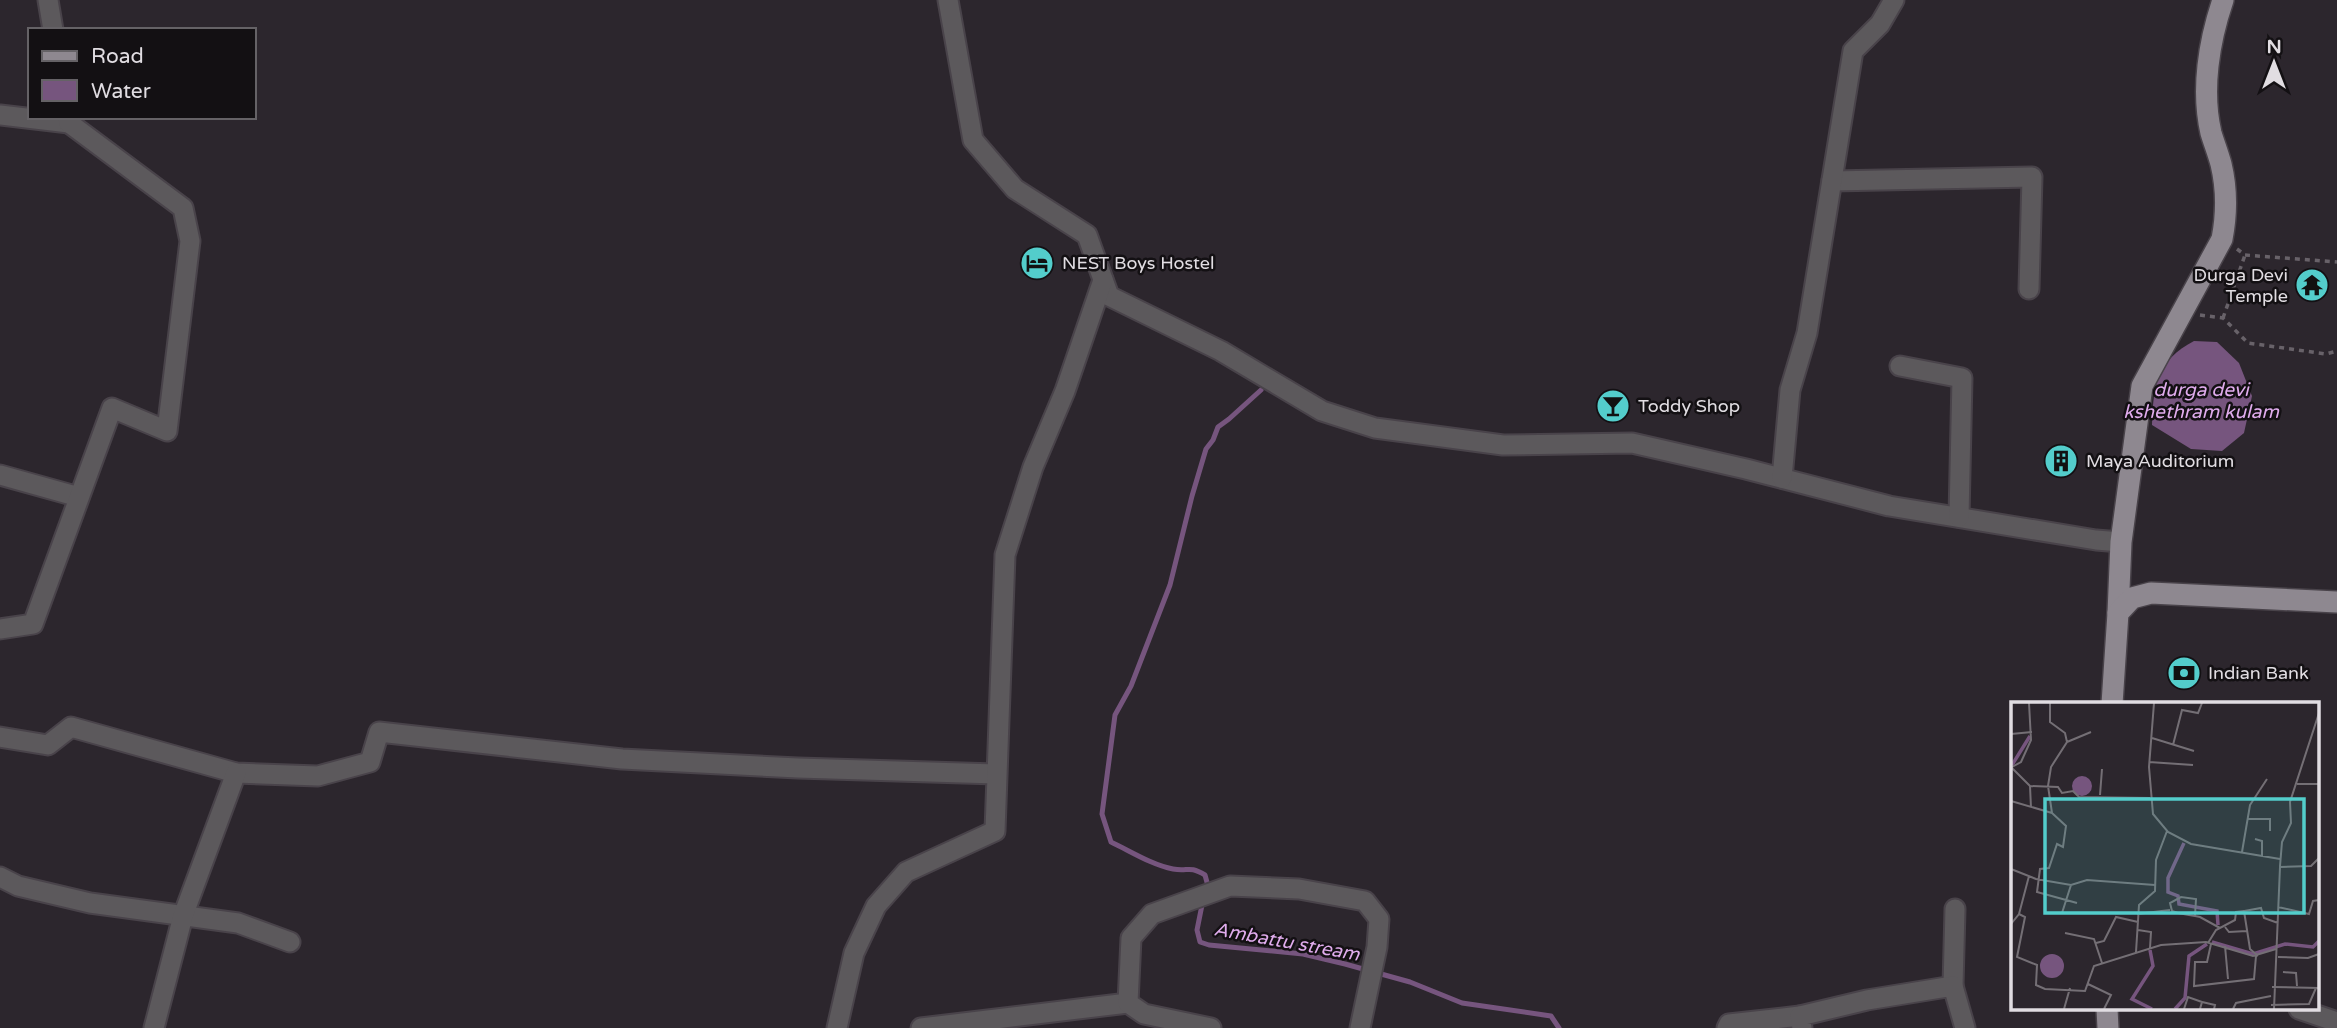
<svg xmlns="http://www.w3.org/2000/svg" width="2337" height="1028" viewBox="0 0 2337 1028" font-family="'Varela Round',sans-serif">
  <rect width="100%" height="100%" fill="#2c262d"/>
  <path fill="#76557e" d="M2194 341 2217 342 2239 363 2252 396 2244 433 2222 451 2191 449 2152 425C2153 386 2157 360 2194 341Z"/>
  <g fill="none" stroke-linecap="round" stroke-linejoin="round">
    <g stroke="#76557e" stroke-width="5">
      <path d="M1206 891 1208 886 1205 875C1188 865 1189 872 1173 869 1152 865 1130 851 1111 842L1102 814 1115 715 1131 686 1170 585 1192 496 1206 449 1213 440 1218 427 1229 419 1261 390"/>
      <polyline points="1203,900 1197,930 1200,942 1209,945 1303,954 1345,964 1410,982 1462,1003 1551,1016 1559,1028"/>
    </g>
    <defs>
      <g id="minor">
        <polyline points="48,0 53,30"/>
        <polyline points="948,0 973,140 1015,189 1087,235 1109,296 1221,351 1322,411 1375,428 1503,445 1632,443 1746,469 1889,506 2096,540 2121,542"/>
        <polyline points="0,115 69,123"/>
        <polyline points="1832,181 2032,177 2029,289"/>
        <polyline points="1900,366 1962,378 1959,517"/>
        <polyline points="0,475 79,497"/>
        <polyline points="1782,478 1790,390 1807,333 1853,51 1880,24 1894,0"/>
        <polyline points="0,629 33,624 112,408 167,431 190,241 183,208 69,123 68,117"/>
        <polyline points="0,737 48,745 71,727 236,773 318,776 370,762 379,732 622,759 798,768 996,774"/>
        <polyline points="0,877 18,886 90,903 238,923 290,942"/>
        <polyline points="1953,986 1955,909"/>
        <polyline points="2299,1009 2337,1022"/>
        <polyline points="154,1028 183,916 236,773"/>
        <polyline points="837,1028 854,953 876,906 906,872 995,831 1005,555 1033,467 1065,391 1103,280"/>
        <polyline points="921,1028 1128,1003"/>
        <polyline points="1211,1028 1144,1014 1128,1003 1131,938 1152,914 1230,886 1299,889 1365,901 1379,919 1377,947 1360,1028"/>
        <polyline points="1727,1028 1729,1024 1800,1016"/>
        <polyline points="1802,1028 1800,1016 1867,1000 1953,986 1965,1028"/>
      </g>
      <g id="major">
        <path d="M2118 613 2121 542 2142 386 2222 239C2227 213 2227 189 2221 164 2218 153 2214 143 2211 133 2201 90 2209 41 2223 0"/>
        <polyline points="2112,704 2118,613 2132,598 2151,593 2337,602"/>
        <polyline points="2107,1009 2108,1028"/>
      </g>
    </defs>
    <use href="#minor" stroke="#49434a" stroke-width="23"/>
    <use href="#major" stroke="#49434a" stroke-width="24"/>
    <g stroke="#686269" stroke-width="3.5" stroke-dasharray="5 5" stroke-linecap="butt">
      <polyline points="2237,249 2245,255 2337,262"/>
      <polyline points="2200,315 2223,318 2248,343 2326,354 2337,351"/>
      <polyline points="2223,318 2245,255"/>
    </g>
    <use href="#minor" stroke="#5c595c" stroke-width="19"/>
    <use href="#major" stroke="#8e8890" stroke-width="21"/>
  </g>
  <defs>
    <symbol id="hotel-disc" viewBox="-11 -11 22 22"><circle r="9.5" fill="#53cdcb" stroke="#131013"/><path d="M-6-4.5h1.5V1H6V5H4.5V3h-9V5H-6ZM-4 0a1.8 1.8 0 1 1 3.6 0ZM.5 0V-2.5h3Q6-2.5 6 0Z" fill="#111"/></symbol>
    <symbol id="temple-disc" viewBox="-11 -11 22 22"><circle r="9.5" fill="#53cdcb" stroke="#131013"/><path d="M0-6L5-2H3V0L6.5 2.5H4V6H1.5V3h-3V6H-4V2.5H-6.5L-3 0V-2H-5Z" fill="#111"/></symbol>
    <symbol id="bar-disc" viewBox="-11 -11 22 22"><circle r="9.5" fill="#53cdcb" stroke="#131013"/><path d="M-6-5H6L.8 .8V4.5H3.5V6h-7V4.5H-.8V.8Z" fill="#111"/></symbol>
    <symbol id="building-disc" viewBox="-11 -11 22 22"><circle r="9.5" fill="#53cdcb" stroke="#131013"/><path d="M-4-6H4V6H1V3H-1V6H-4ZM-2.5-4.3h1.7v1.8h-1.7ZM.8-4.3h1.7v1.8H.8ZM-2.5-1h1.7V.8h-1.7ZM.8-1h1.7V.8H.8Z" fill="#111"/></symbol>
    <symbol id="bank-disc" viewBox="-11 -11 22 22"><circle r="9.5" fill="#53cdcb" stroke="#131013"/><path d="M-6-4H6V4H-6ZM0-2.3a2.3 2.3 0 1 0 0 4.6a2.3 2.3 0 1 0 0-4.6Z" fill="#111"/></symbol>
  </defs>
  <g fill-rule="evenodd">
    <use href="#hotel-disc" x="1018" y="244" width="38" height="38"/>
    <use href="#temple-disc" x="2293" y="266" width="38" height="38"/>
    <use href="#bar-disc" x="1594" y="387" width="38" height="38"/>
    <use href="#building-disc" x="2042" y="442" width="38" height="38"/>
    <use href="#bank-disc" x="2165" y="654" width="38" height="38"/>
  </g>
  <g text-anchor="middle" stroke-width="5" stroke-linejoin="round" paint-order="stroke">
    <g font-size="18" fill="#e1dde2" stroke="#131013" text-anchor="start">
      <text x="1062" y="269">NEST Boys Hostel</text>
      <text x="2288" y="281" text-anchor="end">Durga Devi<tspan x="2288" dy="21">Temple</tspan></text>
      <text x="1638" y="412">Toddy Shop</text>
      <text x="2086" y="467">Maya Auditorium</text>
      <text x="2208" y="679">Indian Bank</text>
    </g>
    <g font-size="19" font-style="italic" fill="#e0aced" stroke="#131013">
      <text x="2201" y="396">durga devi<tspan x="2201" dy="22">kshethram kulam</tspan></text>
      <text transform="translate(1287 941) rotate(10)" y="7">Ambattu stream</text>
    </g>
  </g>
  <g transform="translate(2011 702)">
    <rect width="308" height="308" fill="#2c262d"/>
    <path d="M61 84a10 10 0 1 1 20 0a10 10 0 1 1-20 0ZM29 264a12 12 0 1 1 24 0a12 12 0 1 1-24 0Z" fill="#76557e"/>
    <path fill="none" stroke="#76557e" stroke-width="3.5" d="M1 63 19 34M173 141 157 176V190L167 194 168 202 206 209 207 223M201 240 242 252 274 242 302 245 308 239M139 248 142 264 121 297 141 307M164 307 174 296 178 254 196 242"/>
    <path fill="none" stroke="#746f75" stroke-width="2" d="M39 1V20L54 31 56 40 40 65 37 84 41 111 55 124 52 145 46 142 38 166 29 167 26 190 66 201M143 1 138 65 142 112 157 130 180 142 269 157M0 32 21 30M141 36 183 49M56 40 80 30M162 43 171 8 187 11 191 1M138 60 182 63M0 65 19 84 47 85 51 91 62 89 68 95 139 96M1 65 10 60 20 38 18 1M286 82H308M19 84 20 106M89 93 91 67M0 99 41 111M237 117H259V129M244 137 251 139V154M231 150 239 103 256 77M269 164 271 140 280 121 279 100 308 11M0 167 25 177 60 183 76 178 144 183M267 205 298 212 302 199 308 198M51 211 60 183M8 212 14 215 6 255 26 263 25 283 34 287 74 289 83 264 150 243 195 240 242 254 265 247M126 212 159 208M184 214 185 197 170 195 159 201 161 209 167 211 178 213 184 214 189 215 209 226M0 222 8 212 18 174M214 225 218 230 236 229M127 228 140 230 139 246M54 231 83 237 91 261M85 241 93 239 105 215 127 220M197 241 205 228 224 218 225 210 233 209M200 242 196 260H184L183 284 243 277 245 254M214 244 217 277M125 250 128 203 144 189 145 158 156 129M247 254 239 247 233 209 250 206 253 216 267 221M267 255 297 256 308 252M272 270 285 271 286 284M77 282 100 293 93 307M261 285 308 286M260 303 298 302 305 286M53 307 59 286M173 307 177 295 191 300M189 307 191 300 204 303 203 307M222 307 225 301 260 294M263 307 269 165 300 164 308 156"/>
    <path fill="#53cdcb" fill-opacity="0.15" stroke="#53cdcb" stroke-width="3.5" d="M34 97H293V211H34Z"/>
    <rect width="308" height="308" fill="none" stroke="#e1dde2" stroke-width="3.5"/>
  </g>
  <rect x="28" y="28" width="228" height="91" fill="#131013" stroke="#656266" stroke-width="2"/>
  <rect x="42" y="51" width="35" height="10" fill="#8e8890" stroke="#656266" stroke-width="2"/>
  <text x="91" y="63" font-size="21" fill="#e1dde2">Road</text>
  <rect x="42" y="80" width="35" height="21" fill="#76557e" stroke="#656266" stroke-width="2"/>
  <text x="91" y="98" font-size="21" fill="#e1dde2">Water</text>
  <g transform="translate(2274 63)" stroke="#131013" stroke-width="5" paint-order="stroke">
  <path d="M0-5L12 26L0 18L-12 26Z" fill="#e1dde2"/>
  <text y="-10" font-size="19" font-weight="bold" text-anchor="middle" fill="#e1dde2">N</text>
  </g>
</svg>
